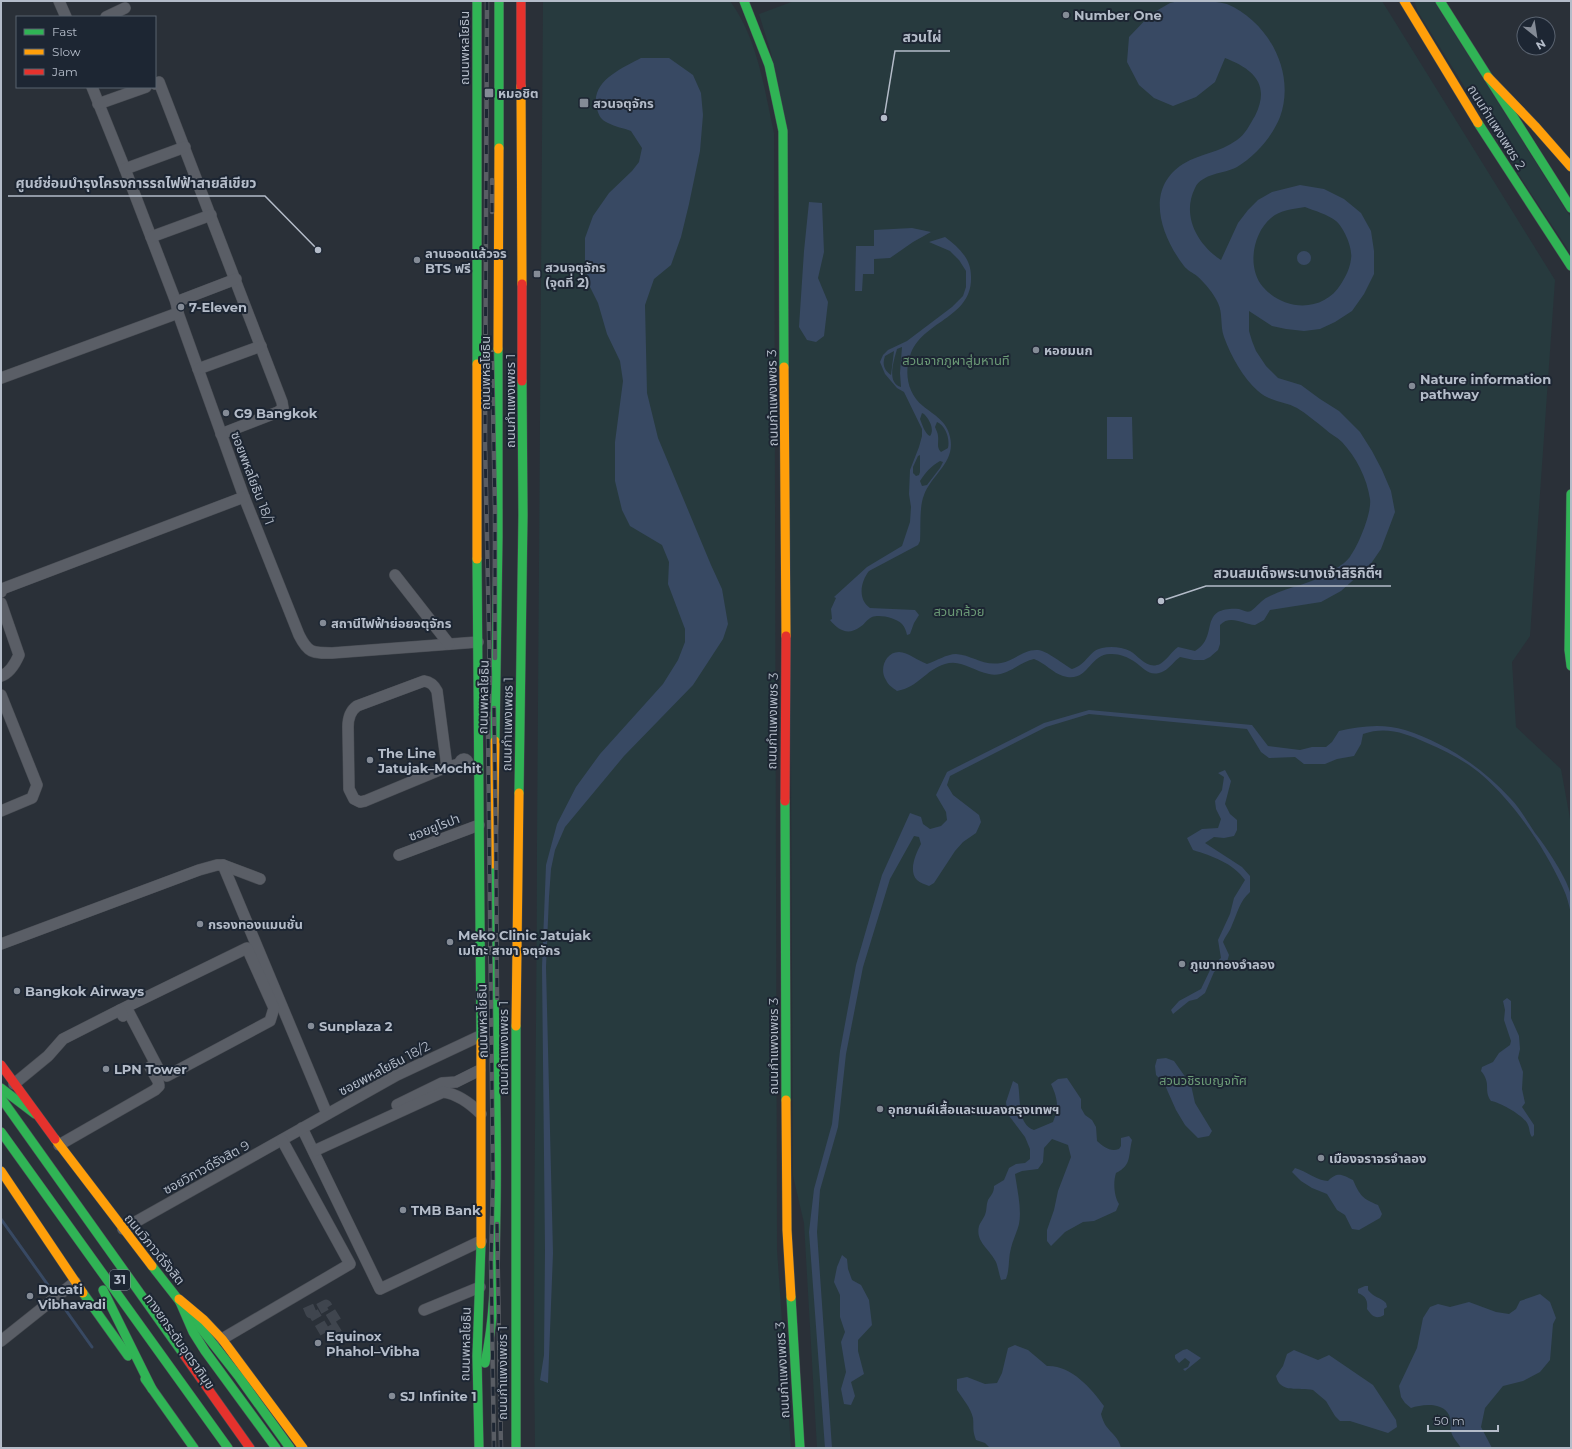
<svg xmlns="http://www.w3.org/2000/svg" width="1572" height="1449" viewBox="0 0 1572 1449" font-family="Montserrat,'Noto Sans Thai',sans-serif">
  <rect width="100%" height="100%" fill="#2a3038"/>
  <g fill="#273a3e">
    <path d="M543 1H730C758 39 764 88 774 133L777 1250 791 1448H535C532 1246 537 1044 537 842Z"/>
    <polygon points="794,1 1382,1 1555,280 1530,636 1512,662 1516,727 1561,769 1571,824 1571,1448 817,1448 804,1223 793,1176 788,133 771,53 759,14"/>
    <polygon points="1414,1 1434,1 1571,218 1571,254 1528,189 1418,12"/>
  </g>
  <g fill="#384963" fill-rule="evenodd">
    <path d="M1179 1C1195 1 1213 0 1227 4 1269 22 1296 73 1280 117 1272 137 1255 156 1237 167 1224 174 1202 173 1195 188 1181 216 1198 245 1221 260L1238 223 1248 210 1258 200 1272 192 1300 185 1324 189 1344 199 1361 213 1371 231 1374 251V274L1364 294 1352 311 1335 322 1320 329 1304 331 1286 329 1272 326 1249 311V331L1252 341 1256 351 1266 366 1278 378 1301 385 1320 399 1339 411 1360 432 1372 451 1382 470 1391 491 1395 512 1381 549 1370 565 1341 591 1321 602 1270 610 1264 620 1255 625C1243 624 1230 614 1220 625V644L1218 650 1210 657 1204 660H1194L1180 657C1174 661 1170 668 1164 671 1150 678 1145 669 1135 662 1128 657 1120 654 1112 654 1089 652 1089 684 1063 676 1053 673 1045 663 1034 659 1019 662 1006 678 989 674 973 671 961 659 945 664 925 670 919 687 897 691 893 688 888 685 886 680 879 670 885 652 899 652 908 652 918 661 927 664 936 661 947 654 956 654 972 655 982 666 1001 663 1014 661 1024 649 1038 650 1046 650 1064 665 1072 669 1088 664 1088 651 1102 648 1111 646 1122 647 1130 651 1139 656 1147 670 1160 664 1167 660 1171 652 1178 647L1195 651C1214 640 1205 620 1218 612 1223 609 1233 608 1239 609 1243 610 1246 613 1251 611 1257 607 1261 600 1268 597 1289 586 1314 584 1335 569 1340 566 1348 561 1351 555 1359 544 1372 512 1370 499 1367 478 1356 457 1342 442 1337 437 1330 434 1325 429 1316 422 1307 414 1297 408 1285 401 1270 402 1258 391 1243 378 1231 356 1224 337 1220 326 1223 313 1218 303 1214 294 1205 283 1197 276 1193 273 1187 270 1184 266 1161 236 1144 189 1183 164 1201 153 1219 153 1237 140 1245 135 1250 124 1255 116 1271 84 1253 69 1225 58L1215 82 1196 97 1173 106 1154 98 1139 85 1127 62 1129 37 1151 14 1170 3ZM1305 207C1315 211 1327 214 1336 221 1344 228 1353 248 1351 259 1350 268 1346 276 1341 284 1324 312 1285 312 1263 287 1247 269 1252 234 1271 218 1280 210 1293 209 1305 207Z"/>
    <path d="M641 58H669L693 75 701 93 703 115 700 151 689 204 681 237 671 265 654 279 645 305 647 393 658 438 711 565 722 589 728 624 723 639 693 685 624 756 565 827 555 850 551 869 549 897 546 967 553 1253 548 1383 540 1380 544 1355 545 1250 542 967 546 865 557 824 576 787 600 754 663 684 678 660 685 642V629L668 584 669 562 662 545 630 526 622 510 615 481V442L623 381 620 361 607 334 598 303 589 285 585 265V238L593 216 609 193 632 171 639 162 642 148 631 131C624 128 615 127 608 123 601 120 599 116 597 109 589 82 622 68 641 58Z"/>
    <polygon points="809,202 822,203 824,252 818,278 828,302 824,336 816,342 807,340 799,327 804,251"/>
    <polygon points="912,228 931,232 913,242 890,258 874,259 874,274 863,274 862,291 855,291 856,246 874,246 874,230"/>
    <path d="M945 237C958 247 971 258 971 276 973 319 921 320 910 356 904 374 908 394 923 406 934 415 947 421 950 437 956 462 932 474 924 495 919 507 921 528 920 541L918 545 869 571C861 581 857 599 870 608L915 610 919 615 914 623 910 634 907 635C906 631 905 627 902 624 896 618 880 614 872 617 867 619 864 625 860 627 848 636 838 630 830 620L832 619 831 609 836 598 834 597 867 567 902 546 910 522 911 507 909 494 910 470 919 447 922 436V429L904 392 897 388 885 374 880 362 883 355 888 350 907 341 952 307 963 296 966 287V271L959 260 950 251 929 242ZM902 347 900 373 901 387C886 383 894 360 897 349ZM894 351 891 375C884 370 882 364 885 356ZM922 413 924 414C929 419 935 429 930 436 925 434 922 424 920 419ZM937 422C946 426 950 439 948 448L941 452C936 447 939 442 938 436 938 433 936 430 935 427ZM920 455V472L919 475 916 476 913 473V467L918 456ZM940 461 943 462 940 468 927 485 922 486 920 481C926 472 931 466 940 461Z"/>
    <circle cx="1304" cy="258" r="7"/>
    <polygon points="1107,417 1132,417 1133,459 1107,459"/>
    <path d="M1089 710 1252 725 1268 746 1300 750 1312 747H1326L1332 742 1339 731C1360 726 1383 723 1405 730 1445 743 1482 767 1510 798 1520 808 1527 821 1535 833 1545 845 1569 881 1571 896 1572 902 1571 908 1571 914 1569 905 1567 896 1563 888 1545 848 1515 804 1482 775 1466 761 1446 751 1427 743 1405 733 1386 726 1363 734L1361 744 1354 756 1337 759 1325 764H1304L1295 757 1269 758 1261 752 1247 729 1089 714 1046 727 950 776 947 785 953 795 979 815 981 822 976 833 963 842 955 851 934 883 929 886C925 884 920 883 917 880 908 871 916 853 921 844L919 837 914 836 890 879 863 967 846 1054 838 1127 820 1190 817 1232 832 1448H825L809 1232 814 1189 832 1124 840 1051 856 965 882 875 910 813 921 817 923 824 930 829 941 826 947 820 946 812 936 795 947 772 1044 723Z"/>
    <path d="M1225 770 1231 781 1225 804 1230 814 1237 820V830L1234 836 1224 838 1214 837 1205 843 1242 867 1250 876V892C1239 902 1238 912 1232 925 1230 931 1226 935 1223 942L1229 955 1227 962 1214 972 1205 993 1197 999 1189 1001 1173 1014 1171 1010 1179 1001 1201 989 1212 966 1221 958 1218 940 1230 914 1234 898 1245 880C1233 863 1212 856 1193 850L1187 838 1202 829 1218 828 1221 819 1216 809 1215 801 1222 790 1224 777 1218 773Z"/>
    <path d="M1507 998 1511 1001V1018L1519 1036 1520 1049 1518 1058 1523 1072 1522 1089 1525 1103 1522 1107 1534 1125V1135L1532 1137C1529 1133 1530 1129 1528 1125 1526 1117 1500 1102 1491 1101 1483 1090 1492 1084 1481 1071L1482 1067 1493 1062 1499 1053 1510 1045 1511 1041 1504 1020 1505 1010 1503 1001Z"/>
    <polygon points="1166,1058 1174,1061 1191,1085 1195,1103 1212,1131 1209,1136 1198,1138 1185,1125 1176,1110 1164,1083 1156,1075 1155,1066 1157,1059"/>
    <path d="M1067 1078 1081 1099V1108L1085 1115 1092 1120 1096 1127 1097 1141C1104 1147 1110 1152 1119 1149L1121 1146V1138L1129 1136 1132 1140C1128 1156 1132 1165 1116 1173 1113 1182 1114 1196 1119 1204L1116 1211 1094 1221 1083 1222 1065 1232 1051 1246 1047 1241V1230L1054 1210 1058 1191 1071 1157 1068 1145 1052 1139 1044 1148 1043 1162 1038 1169 1022 1171 1015 1174C1017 1189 1022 1209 1019 1224 1017 1232 1013 1240 1011 1248 1008 1258 1010 1269 1006 1279L1001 1280C999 1274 998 1267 996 1262 990 1249 975 1242 979 1226 980 1223 983 1219 985 1215 987 1210 986 1205 988 1200 991 1195 994 1193 994 1186L1004 1180 1009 1168 1016 1164 1025 1163 1030 1159V1149L1025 1137 1007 1113 1006 1102 1013 1081 1018 1084C1021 1100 1017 1124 1034 1130L1053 1122C1059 1107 1058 1099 1051 1084L1058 1079Z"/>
    <path d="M1295 1168C1306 1171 1318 1181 1328 1181 1338 1171 1342 1175 1353 1180 1360 1196 1363 1199 1378 1205L1382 1214 1380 1218 1359 1230 1352 1229 1345 1215 1337 1210 1327 1194 1312 1188 1301 1181 1292 1172Z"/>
    <polygon points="842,1255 847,1259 848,1269 852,1280 861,1285 869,1300 872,1325 858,1340 858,1351 864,1374 851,1382 855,1396 851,1405 844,1404 841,1389 846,1372 841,1342 845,1332 840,1317 840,1295 834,1282 837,1267"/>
    <path d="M1365 1286H1368V1290C1374 1298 1380 1297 1386 1303L1387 1307 1384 1309V1315C1376 1320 1372 1316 1367 1309 1368 1301 1366 1296 1358 1293V1289Z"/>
    <path d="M1540 1294 1550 1302 1556 1318 1553 1324 1550 1360 1540 1372 1523 1381 1503 1386 1485 1408 1481 1427 1492 1448H1461C1458 1443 1452 1437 1451 1431 1450 1426 1452 1421 1449 1415 1443 1402 1422 1404 1411 1408L1405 1403 1401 1397 1399 1386 1417 1348 1423 1318 1430 1307 1438 1304 1450 1307 1469 1302 1496 1312 1509 1314 1516 1309 1520 1301Z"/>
    <path d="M1015 1345 1028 1350 1047 1366C1071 1365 1091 1388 1104 1406L1101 1414C1102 1418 1104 1423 1106 1426 1112 1434 1119 1438 1121 1448H990L985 1443 976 1440C972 1429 974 1427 973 1418 971 1408 962 1398 957 1390V1379L967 1377 985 1384 997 1383 1002 1373 1008 1348Z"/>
    <polygon points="1187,1349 1201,1358 1185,1371 1183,1369 1188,1367 1190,1362 1185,1358 1179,1363 1175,1358 1175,1355 1183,1350"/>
    <path d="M1294 1350 1318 1360 1329 1355 1373 1385 1396 1420 1397 1427 1388 1433 1350 1421H1340L1335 1416 1326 1401 1313 1390C1299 1387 1280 1394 1276 1376L1283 1366 1287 1354Z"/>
  </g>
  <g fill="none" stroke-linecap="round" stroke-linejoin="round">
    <polyline stroke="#384963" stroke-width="3" points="1,1219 92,1347"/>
    <polyline stroke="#3f454e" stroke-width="11" stroke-dasharray="11 5.5" stroke-linecap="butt" points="308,1306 311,1313 313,1312 326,1305 339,1326 326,1334 313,1312"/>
    <defs>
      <g id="street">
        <polyline points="59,1 66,17"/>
        <polyline points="106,17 125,8"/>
        <polyline points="155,84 159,82 282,402 283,408 278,412 221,434"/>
        <path d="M92 87 125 169 176 302 178 313 244 497 299 635C308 653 312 653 332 653L478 642"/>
        <polyline points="98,104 146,87"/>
        <polyline points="125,169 185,147"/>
        <polyline points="151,237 211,215"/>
        <polyline points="176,302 236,279"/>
        <polyline points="198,369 261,346"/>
        <polyline points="1,378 178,313"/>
        <polyline points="395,575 449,644"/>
        <polyline points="1,592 2,589 244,497"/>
        <path d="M1 603 19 655C15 664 10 673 1 676"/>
        <polyline points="1,695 37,785 32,798 1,811"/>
        <circle cx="464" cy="763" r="4"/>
        <path d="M447 767 437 691C434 685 431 682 424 681L357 706C350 711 348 719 348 727L349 789 354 799 360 802 365 801 447 767 459 764"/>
        <polyline points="399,855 479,825"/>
        <polyline points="223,865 260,879"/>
        <polyline points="1,944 199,870 217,865 223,865 327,1114"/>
        <polyline points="120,1010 126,1007 247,948 274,1008 270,1021 167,1076 160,1072 126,1007"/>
        <polyline points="14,1084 48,1056 63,1039 120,1010 123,1016"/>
        <polyline points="397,1105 442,1083 456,1082 480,1070"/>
        <polyline points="302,1128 380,1289 481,1241"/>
        <polyline points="59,1145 155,1090 159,1086 158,1081 150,1067"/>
        <path d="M314 1151 443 1092C458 1094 470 1103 481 1114"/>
        <polyline points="123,1229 397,1075 480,1036"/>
        <polyline points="424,1310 480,1287"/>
        <polyline points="222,1339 350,1264 282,1140"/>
        <polyline points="1,1341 75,1282"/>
      </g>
      <g id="fast">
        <polyline points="477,1 477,364"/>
        <polyline points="744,1 769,65 783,131 784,367"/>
        <polyline points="1440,1 1571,208"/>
        <polyline points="1478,123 1571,266"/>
        <polyline points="499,148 499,1"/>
        <polyline points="1571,494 1569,650 1571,666"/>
        <polyline points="477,559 481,1042"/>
        <polyline points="495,741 498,538 498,349"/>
        <polyline points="519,793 523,515 522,381"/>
        <polyline points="785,801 786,1100"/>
        <polyline points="1,1088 35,1114"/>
        <polyline points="1,1098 184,1355"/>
        <polyline points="1,1132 228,1448"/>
        <polyline points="152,1266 239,1377 290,1448"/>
        <polyline points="103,1290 152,1389"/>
        <polyline points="83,1293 128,1356"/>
        <polyline points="791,1297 800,1448"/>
        <polyline points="180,1302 193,1332 205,1351 276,1448"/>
        <path d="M485 1363C496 1312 495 1261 496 1209 498 1094 492 979 493 864"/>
        <polyline points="145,1379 194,1448"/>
        <polyline points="479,1448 477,1356 481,1244"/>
        <polyline points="516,1448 516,1026"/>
      </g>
      <g id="slow">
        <polyline points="1404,1 1478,123"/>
        <polyline points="1488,77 1535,126 1571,167"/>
        <polyline points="521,86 522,284"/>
        <polyline points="498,349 499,148"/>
        <polyline points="477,364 477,559"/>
        <polyline points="784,367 786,636"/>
        <polyline points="493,864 495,741"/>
        <polyline points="516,1026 519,793"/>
        <polyline points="481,1042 481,1244"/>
        <polyline points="786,1100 787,1230 791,1297"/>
        <polyline points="55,1139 152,1266"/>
        <polyline points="1,1171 83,1293"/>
        <polyline points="179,1299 204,1320 222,1339 303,1448"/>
      </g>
      <g id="jam">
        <polyline points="521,1 521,86"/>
        <polyline points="522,284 522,381"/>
        <polyline points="785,801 786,636"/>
        <polyline points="1,1065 55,1139"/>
        <polyline points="184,1355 250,1448"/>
      </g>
    </defs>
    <use href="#street" stroke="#484c53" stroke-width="12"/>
    <use href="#fast" stroke="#484c53" stroke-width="10"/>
    <use href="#slow" stroke="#484c53" stroke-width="10"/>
    <use href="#jam" stroke="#484c53" stroke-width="10"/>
    <use href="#street" stroke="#5a5e66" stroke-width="11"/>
    <use href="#fast" stroke="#30b455" stroke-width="9"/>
    <use href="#slow" stroke="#ff9f0a" stroke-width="9"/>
    <use href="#jam" stroke="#e5322d" stroke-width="9"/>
    <defs>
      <g id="rail">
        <polyline points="487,1 485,444 490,679 488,731 493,1178 491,1261 494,1448"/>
        <polyline points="492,212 492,180"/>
        <polyline points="492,352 495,510 495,658"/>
        <polyline points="494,708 496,846 497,998"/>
        <polyline points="497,1224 501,1448"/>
      </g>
    </defs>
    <use href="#rail" stroke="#595d64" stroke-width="4.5"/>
    <use href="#rail" stroke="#1d2633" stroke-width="3" stroke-dasharray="9" stroke-linecap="butt"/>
  </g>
  <g fill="#848b96" stroke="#1d2633" stroke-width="1.5">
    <circle cx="1066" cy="15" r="4"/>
    <rect x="484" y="88" width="10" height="10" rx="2"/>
    <rect x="579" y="98" width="10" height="10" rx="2"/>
    <circle cx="417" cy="260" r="4"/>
    <rect x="533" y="270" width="8" height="8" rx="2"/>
    <circle cx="181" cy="307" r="4"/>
    <circle cx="1036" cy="350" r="4"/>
    <circle cx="1412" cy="386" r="4"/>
    <circle cx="226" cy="413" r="4"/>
    <circle cx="323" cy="623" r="4"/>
    <circle cx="370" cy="760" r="4"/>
    <circle cx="200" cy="924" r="4"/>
    <circle cx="450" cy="942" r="4"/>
    <circle cx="1182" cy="964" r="4"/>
    <circle cx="17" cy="991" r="4"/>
    <circle cx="311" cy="1026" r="4"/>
    <circle cx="106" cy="1069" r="4"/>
    <circle cx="880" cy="1109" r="4"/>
    <circle cx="1321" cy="1158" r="4"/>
    <circle cx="403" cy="1210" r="4"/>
    <circle cx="30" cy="1296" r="4"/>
    <circle cx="318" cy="1343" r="4"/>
    <circle cx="392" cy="1396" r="4"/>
  </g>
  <g text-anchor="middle" stroke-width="4" stroke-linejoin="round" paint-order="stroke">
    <rect fill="#1d2633" stroke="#878f9c" stroke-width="1" x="110" y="1270" width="20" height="20" rx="3"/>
    <g font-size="12" font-weight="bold" fill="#b4bcc9">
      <text x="120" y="1284">31</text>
    </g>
    <g font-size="13" font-weight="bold" fill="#b4bcc9" stroke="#1d2633" text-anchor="start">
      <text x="1074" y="20">Number One</text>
      <text x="498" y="98">หมอชิต</text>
      <text x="593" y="108">สวนจตุจักร</text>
      <text x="425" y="258">ลานจอดแล้วจร<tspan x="425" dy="15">BTS ฟรี</tspan></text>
      <text x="545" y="272">สวนจตุจักร<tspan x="545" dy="15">(จุดที่ 2)</tspan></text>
      <text x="189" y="312">7-Eleven</text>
      <text x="1044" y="355">หอชมนก</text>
      <text x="1420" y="384">Nature information<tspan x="1420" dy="15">pathway</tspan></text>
      <text x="234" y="418">G9 Bangkok</text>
      <text x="331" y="628">สถานีไฟฟ้าย่อยจตุจักร</text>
      <text x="378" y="758">The Line<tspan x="378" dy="15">Jatujak–Mochit</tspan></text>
      <text x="208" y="929">กรองทองแมนชั่น</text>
      <text x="458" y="940">Meko Clinic Jatujak<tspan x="458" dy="15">เมโกะ สาขา จตุจักร</tspan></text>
      <text x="1190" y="969">ภูเขาทองจำลอง</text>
      <text x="25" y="996">Bangkok Airways</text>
      <text x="319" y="1031">Sunplaza 2</text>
      <text x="114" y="1074">LPN Tower</text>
      <text x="888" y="1114">อุทยานผีเสื้อและแมลงกรุงเทพฯ</text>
      <text x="1329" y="1163">เมืองจราจรจำลอง</text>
      <text x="411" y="1215">TMB Bank</text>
      <text x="38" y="1294">Ducati<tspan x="38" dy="15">Vibhavadi</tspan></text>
      <text x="326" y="1341">Equinox<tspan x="326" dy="15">Phahol–Vibha</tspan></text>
      <text x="400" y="1401">SJ Infinite 1</text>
    </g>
    <g font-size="13" fill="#b4bcc9" stroke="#1d2633">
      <text transform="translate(464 48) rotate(-90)" y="5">ถนนพหลโยธิน</text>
      <text transform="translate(1497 127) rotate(58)" y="5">ถนนกำแพงเพชร 2</text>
      <text transform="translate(485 373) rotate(-90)" y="5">ถนนพหลโยธิน</text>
      <text transform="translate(772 398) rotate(-91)" y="5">ถนนกำแพงเพชร 3</text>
      <text transform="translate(510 401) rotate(-90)" y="5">ถนนกำแพงเพชร 1</text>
      <text transform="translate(253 478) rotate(69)" y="5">ซอยพหลโยธิน 18/1</text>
      <text transform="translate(483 697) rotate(-89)" y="5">ถนนพหลโยธิน</text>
      <text transform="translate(772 721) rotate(-89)" y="5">ถนนกำแพงเพชร 3</text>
      <text transform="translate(507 724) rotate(-89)" y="5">ถนนกำแพงเพชร 1</text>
      <text transform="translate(434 827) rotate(-21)" y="5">ซอยยูโรปา</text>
      <text transform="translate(482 1021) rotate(-91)" y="5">ถนนพหลโยธิน</text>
      <text transform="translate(773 1046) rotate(-90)" y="5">ถนนกำแพงเพชร 3</text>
      <text transform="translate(503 1048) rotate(-90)" y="5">ถนนกำแพงเพชร 1</text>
      <text transform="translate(384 1068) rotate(-28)" y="5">ซอยพหลโยธิน 18/2</text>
      <text transform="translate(206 1167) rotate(-29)" y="5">ซอยวิภาวดีรังสิต 9</text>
      <text transform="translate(155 1249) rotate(51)" y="5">ถนนวิภาวดีรังสิต</text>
      <text transform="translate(180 1341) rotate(55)" y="5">ทางยกระดับอุตราภิมุข</text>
      <text transform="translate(465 1344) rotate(-89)" y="5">ถนนพหลโยธิน</text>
      <text transform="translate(782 1370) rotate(-93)" y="5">ถนนกำแพงเพชร 3</text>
      <text transform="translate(502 1373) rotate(-90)" y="5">ถนนกำแพงเพชร 1</text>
    </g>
    <g font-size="13" fill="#6b9a76" stroke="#1d2633">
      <text x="956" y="365">สวนจากภูผาสู่มหานที</text>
      <text x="959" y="616">สวนกล้วย</text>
      <text x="1203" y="1085">สวนวชิรเบญจทัศ</text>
    </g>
  </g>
  <path fill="none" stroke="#b4bcc9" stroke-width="1.5" d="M884 118L895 51H950M318 250L265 196H8M1161 601L1206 586H1391"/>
  <g fill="#b4bcc9" stroke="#1d2633" stroke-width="1.5">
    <circle cx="884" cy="118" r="4"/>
    <circle cx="318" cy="250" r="4"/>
    <circle cx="1161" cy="601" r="4"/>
  </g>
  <g font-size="14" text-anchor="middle" font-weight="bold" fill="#b4bcc9" stroke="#1d2633" stroke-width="4" stroke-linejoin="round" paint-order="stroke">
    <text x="922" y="42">สวนไผ่</text>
    <text x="136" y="188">ศูนย์ซ่อมบำรุงโครงการรถไฟฟ้าสายสีเขียว</text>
    <text x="1298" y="578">สวนสมเด็จพระนางเจ้าสิริกิติ์ฯ</text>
  </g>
  <rect width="1572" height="1449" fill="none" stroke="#b4bcc9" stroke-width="4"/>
  <rect x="16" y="16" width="140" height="72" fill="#1d2633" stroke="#59626f"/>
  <rect x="24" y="29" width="20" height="6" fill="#30b455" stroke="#59626f"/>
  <text x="52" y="36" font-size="12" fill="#b4bcc9">Fast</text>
  <rect x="24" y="49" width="20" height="6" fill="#ff9f0a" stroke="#59626f"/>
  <text x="52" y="56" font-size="12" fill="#b4bcc9">Slow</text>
  <rect x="24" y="69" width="20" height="6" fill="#e5322d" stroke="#59626f"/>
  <text x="52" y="76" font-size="12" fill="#b4bcc9">Jam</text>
  <g transform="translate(1536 36) rotate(150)"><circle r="19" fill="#1d2633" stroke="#59626f"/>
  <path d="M0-3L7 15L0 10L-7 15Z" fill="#848b96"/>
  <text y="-6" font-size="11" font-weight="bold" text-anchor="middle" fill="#b4bcc9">N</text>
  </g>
  <path d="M1428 1425v6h70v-6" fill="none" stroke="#b4bcc9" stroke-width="2"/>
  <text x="1434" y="1425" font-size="12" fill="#b4bcc9" stroke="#1d2633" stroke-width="3" paint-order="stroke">50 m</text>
</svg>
